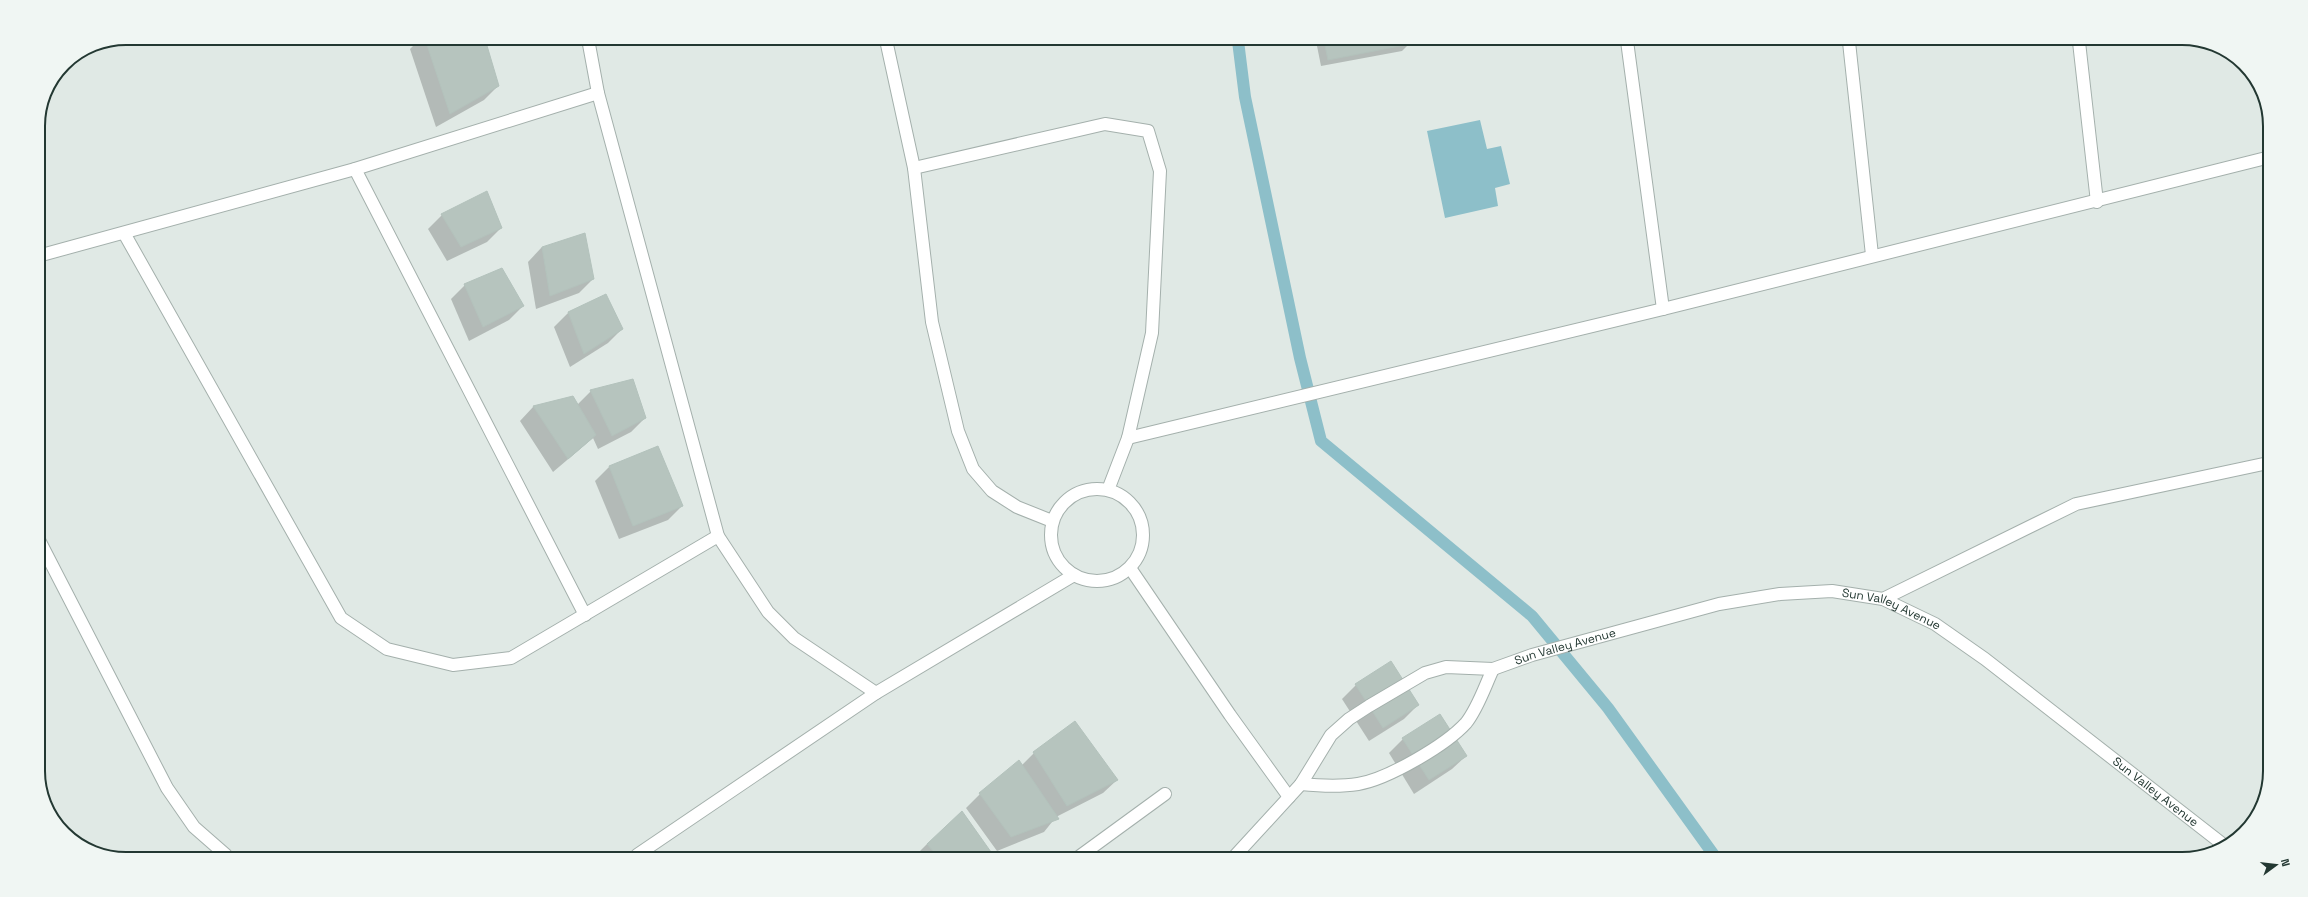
<svg xmlns="http://www.w3.org/2000/svg" width="2308" height="897" viewBox="0 0 2308 897" font-family="'Space Grotesk',sans-serif">
  <rect width="100%" height="100%" fill="#e0e9e5"/>
  <polygon fill="#8dbfc9" points="1480,120 1487,149 1501,146 1510,184 1495,188 1498,206 1445,218 1427,131"/>
  <g fill="#0003">
    <polygon points="420,39 484,39 498,86 484,100 436,127 410,49"/>
    <polygon points="1316,41 1408,41 1409,44 1402,51 1321,66"/>
    <polygon points="442,215 501,228 487,242 447,261 428,229"/>
    <polygon points="542,247 593,279 579,293 536,309 528,262"/>
    <polygon points="465,285 523,306 509,320 469,341 451,299"/>
    <polygon points="606,296 622,329 608,343 570,367 554,327 568,313"/>
    <polygon points="591,391 645,418 631,432 598,449 593,438 553,472 520,421 533,407 573,397 577,405"/>
    <polygon points="657,447 682,506 668,520 619,539 595,481 609,467"/>
    <polygon points="1356,685 1418,705 1404,719 1369,741 1342,699"/>
    <polygon points="1440,715 1466,756 1452,769 1414,794 1389,753 1403,739"/>
    <polygon points="1034,753 1117,780 1103,793 1056,817 1044,832 997,851 966,808 980,794 1022,765"/>
    <polygon points="927,844 990,852 985,856 915,856"/>
  </g>
  <g fill="none" stroke-linecap="round" stroke-linejoin="round">
    <polyline stroke="#8dbfc9" stroke-width="12" points="1238,41 1245,97 1300,358 1321,441 1532,616 1608,708 1716,858"/>
  </g>
  <g fill="#b6c4be" stroke="#b3c2bc">
    <polygon points="425,39 485,39 499,86 450,114"/>
    <polygon points="1324,41 1409,41 1410,44 1328,60"/>
    <polygon points="487,191 502,228 461,247 441,214"/>
    <polygon points="585,233 594,279 550,296 542,247"/>
    <polygon points="502,268 524,306 483,327 464,284"/>
    <polygon points="606,294 623,329 584,354 568,312"/>
    <polygon points="633,379 646,418 612,436 590,390"/>
    <polygon points="573,396 596,435 568,459 533,406"/>
    <polygon points="658,446 683,506 633,526 609,466"/>
    <polygon points="1391,661 1419,705 1383,728 1355,684"/>
    <polygon points="1440,714 1467,756 1429,780 1402,738"/>
    <polygon points="1075,721 1118,780 1067,806 1033,752"/>
    <polygon points="1019,760 1059,819 1011,837 979,793"/>
    <polygon points="962,811 991,852 985,856 937,856 927,844"/>
  </g>
  <g fill="none" stroke-linecap="round" stroke-linejoin="round">
    <defs>
      <g id="minor">
        <polyline points="588,39 598,93 718,536 768,612 794,638 876,693"/>
        <polyline points="886,40 914,168 932,322 958,431 973,469 992,491 1017,507 1052,521"/>
        <polyline points="1627,41 1663,309"/>
        <polyline points="1849,42 1872,255"/>
        <polyline points="2079,42 2097,202"/>
        <polyline points="914,168 1105,124 1148,131 1160,171 1152,333 1128,438 1108,490"/>
        <polyline points="355,169 585,615"/>
        <polyline points="124,233 341,618 387,649 453,665 511,658 718,536"/>
        <polyline points="38,256 355,169 598,93"/>
        <polyline points="1128,438 1663,309 2270,157"/>
        <circle cx="1097" cy="535" r="46"/>
        <polyline points="38,538 167,788 194,827 226,855"/>
        <polyline points="1130,568 1230,715 1289,797"/>
        <polyline points="1883,599 2076,504 2268,463"/>
        <path d="M1301 784C1321 786 1339 787 1358 784 1388 779 1446 745 1466 723 1478 708 1485 686 1493 669"/>
        <polyline points="637,855 876,693 1074,575"/>
        <polyline points="1080,856 1165,794"/>
        <path id="s1" d="M1234 857 1301 784 1331 735 1349 719 1369 706 1425 673 1446 667 1493 669 1532 655 1719 604 1780 594 1832 591 1883 599 1935 624 1985 659 2225 846"/>
      </g>
    </defs>
    <use href="#minor" stroke="#a4b0ac" stroke-width="14"/>
    <use href="#minor" stroke="#fff" stroke-width="12"/>
  </g>
  <g text-anchor="middle" stroke-width="3" stroke-linejoin="round" paint-order="stroke">
    <g font-size="12" fill="#233832" stroke="#f0f6f3">
      <text dy="4" stroke="none"><textPath href="#s1" startOffset="750">Sun Valley Avenue</textPath></text>
      <text dy="4" stroke="none"><textPath href="#s1" startOffset="414">Sun Valley Avenue</textPath></text>
      <text dy="4" stroke="none"><textPath href="#s1" startOffset="1074">Sun Valley Avenue</textPath></text>
    </g>
  </g>
  <path d="M0 0H2308V897H0ZM126 45H2182A81 81 0 0 1 2263 126V771A81 81 0 0 1 2182 852H126A81 81 0 0 1 45 771V126A81 81 0 0 1 126 45Z" fill="#f0f6f3" fill-rule="evenodd"/>
  <path fill="none" stroke="#233832" stroke-width="2" d="M126 45H2182A81 81 0 0 1 2263 126V771A81 81 0 0 1 2182 852H126A81 81 0 0 1 45 771V126A81 81 0 0 1 126 45Z"/>
  <g transform="translate(2276 865) rotate(75)" stroke="#f0f6f3" stroke-width="3" paint-order="stroke">
  <path d="M0-3L7 15L0 10L-7 15Z" fill="#233832"/>
  <text y="-6" font-size="11" font-weight="bold" text-anchor="middle" fill="#233832">N</text>
  </g>
</svg>
